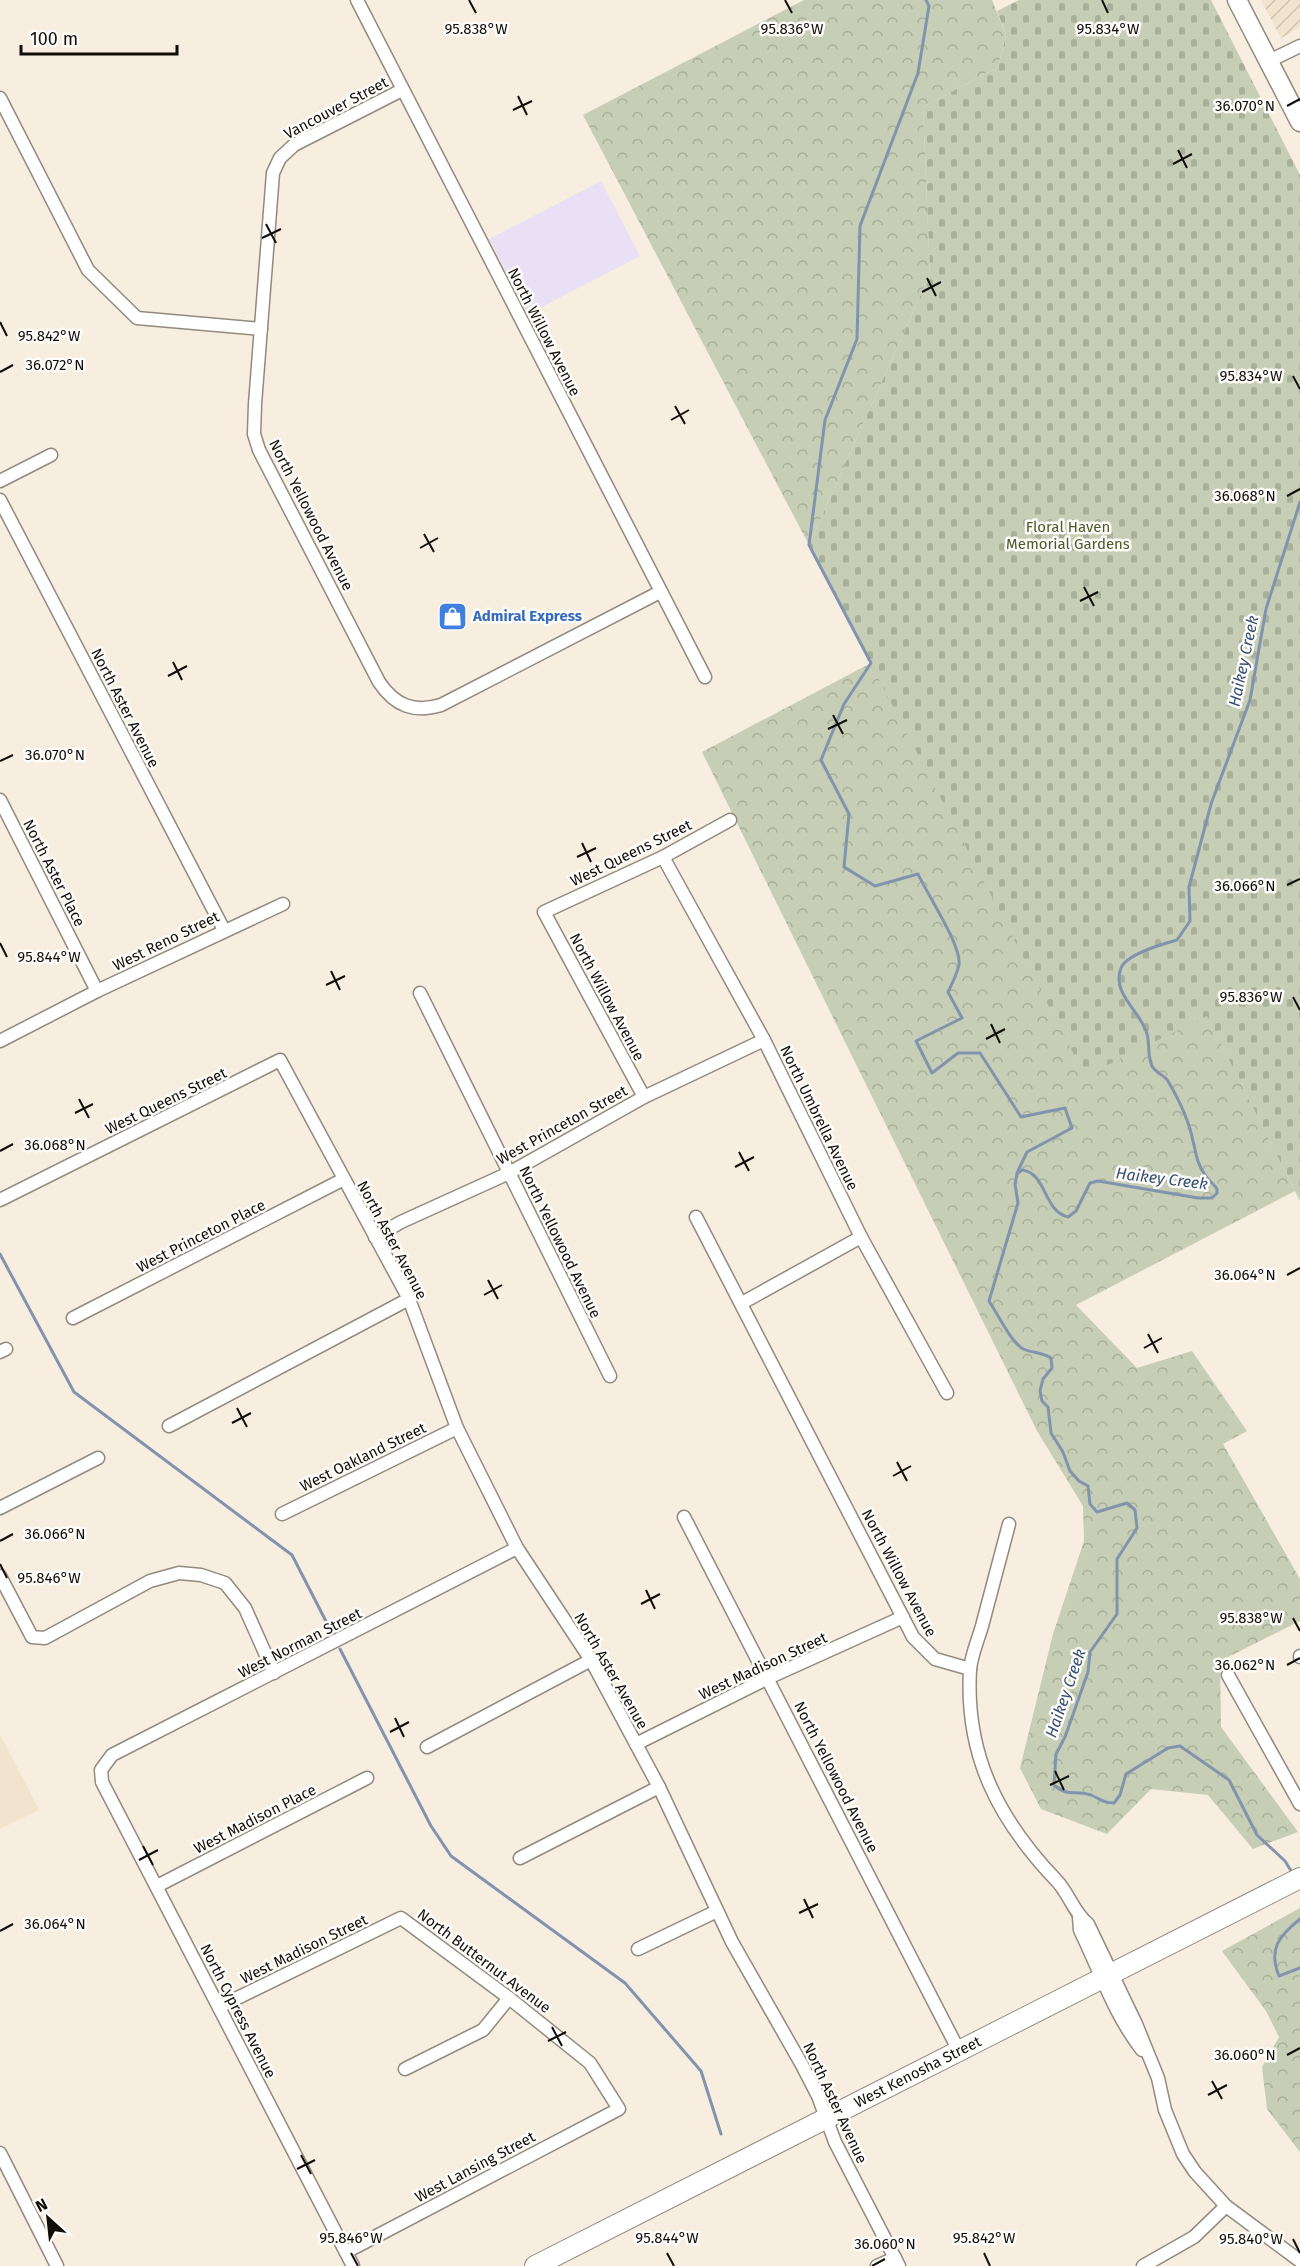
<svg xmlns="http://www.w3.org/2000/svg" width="1300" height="2266" viewBox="0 0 1300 2266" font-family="'Fira Sans',sans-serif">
  <defs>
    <pattern id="industrial-furrows" width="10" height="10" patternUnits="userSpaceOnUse" patternTransform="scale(1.5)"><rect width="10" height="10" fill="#f1e3ce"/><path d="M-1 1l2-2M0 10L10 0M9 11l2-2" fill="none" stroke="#cec2b0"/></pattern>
    <pattern id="forest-crowns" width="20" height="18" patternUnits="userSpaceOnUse" patternTransform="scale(1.5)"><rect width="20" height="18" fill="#c6ceb5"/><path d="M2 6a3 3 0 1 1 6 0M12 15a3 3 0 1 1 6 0" fill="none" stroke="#a9b09a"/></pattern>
    <pattern id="cemetery-stones" width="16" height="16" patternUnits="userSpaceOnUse" patternTransform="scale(1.5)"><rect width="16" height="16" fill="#c6ceb5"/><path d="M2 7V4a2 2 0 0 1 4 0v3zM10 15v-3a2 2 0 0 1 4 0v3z" fill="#a9b09a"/></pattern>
  </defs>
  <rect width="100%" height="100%" fill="#f7eee0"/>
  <polygon fill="#eae0f5" points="601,181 640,256 528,314 489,239"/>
  <polygon fill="url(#industrial-furrows)" points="1261,0 1300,0 1300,28 1281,38"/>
  <polygon fill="#f1e3ce" points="0,1734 39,1810 0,1829"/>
  <g fill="url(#forest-crowns)">
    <polygon points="804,0 992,0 1006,35 998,67 923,107 930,274 809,545 583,115"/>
    <polygon points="871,663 1085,1075 1207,1015 1295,1191 1076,1305 1137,1368 1192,1351 1247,1431 1223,1444 1300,1579 1300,1621 1220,1661 1221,1727 1298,1832 1253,1849 1208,1795 1151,1789 1107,1834 1041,1809 1020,1768 1053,1634 1084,1541 1083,1506 1037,1431 702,752"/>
    <polygon points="1300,1908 1300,2152 1267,2109 1262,2067 1279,2037 1266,2011 1222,1951"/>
  </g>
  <polygon fill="url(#cemetery-stones)" points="1019,0 1211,0 1300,175 1300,1201 1207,1016 1085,1076 809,545 930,274 923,107 998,67 1006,35 997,11"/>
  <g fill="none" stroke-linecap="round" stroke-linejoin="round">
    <g stroke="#8294ad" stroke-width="3">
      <path d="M926 0 929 6 918 73 860 226 857 339 825 420 809 545 871 663 844 704 821 760 849 814 844 867 875 886 918 874C927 894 962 946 959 965 957 974 952 984 948 992L962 1018 916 1041 932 1073 958 1053H980L1021 1117 1065 1108 1072 1128 1027 1152 1017 1173"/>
      <polyline points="0,1254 74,1392 292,1555 332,1633"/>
      <polyline points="340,1649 431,1826 451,1856 625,1983 701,2071 721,2134"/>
      <path d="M1293 1874 1285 1861 1257 1835 1229 1780 1180 1746 1168 1748 1126 1774 1120 1795 1114 1803C1103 1803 1100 1799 1091 1795 1075 1789 1069 1798 1054 1785L1056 1754 1065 1737 1088 1672 1090 1652 1117 1614V1559L1137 1528 1135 1510 1127 1503 1097 1512 1090 1504 1088 1486 1079 1481 1070 1471 1063 1452 1051 1433 1048 1407 1042 1401 1040 1391 1043 1379 1052 1368 1051 1358C1042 1352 1032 1353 1023 1349 1011 1342 997 1313 989 1301L1018 1203 1015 1184 1017 1174 1022 1170C1047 1173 1043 1211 1068 1217L1076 1211 1090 1183 1098 1181 1198 1198H1212L1217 1193V1189C1214 1184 1208 1180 1205 1175 1197 1164 1196 1153 1193 1141 1189 1121 1178 1098 1168 1081 1164 1075 1155 1072 1152 1066 1147 1055 1150 1044 1147 1034 1141 1011 1111 994 1121 968 1126 954 1163 944 1177 940L1190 921 1189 887 1211 804 1250 700 1266 609 1300 502"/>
      <path d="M1300 1919C1279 1936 1268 1949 1279 1976L1300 1968"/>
    </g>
    <defs>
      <g id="street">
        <polyline points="357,0 705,677"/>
        <polyline points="1269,61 1300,46"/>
        <path d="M402 90 294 145 280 158 273 173 255 404 254 434 259 450 379 682C395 706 414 713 441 705L660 592"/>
        <polyline points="0,98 88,270 137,318 261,329"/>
        <polyline points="0,481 51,455"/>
        <polyline points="0,500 224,930"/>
        <polyline points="0,800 97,991"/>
        <polyline points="663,857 764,1040 861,1237 947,1393"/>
        <polyline points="420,993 610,1376"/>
        <polyline points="0,1041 97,991 283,904"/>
        <polyline points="644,1097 544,912 663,857 730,820"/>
        <polyline points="0,1200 280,1060 409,1299 457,1428 517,1548 591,1660 659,1787 732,1942 802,2065 818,2096 835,2142 899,2266"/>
        <polyline points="696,1217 913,1637 935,1659 970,1669"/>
        <polyline points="375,1237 401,1222 509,1173 644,1097 764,1040"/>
        <polyline points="742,1303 861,1237"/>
        <polyline points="73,1318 342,1180"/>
        <polyline points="0,1352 6,1349"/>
        <polyline points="169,1426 409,1299"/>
        <polyline points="0,1508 98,1458"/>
        <polyline points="282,1514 457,1428"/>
        <polyline points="684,1517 959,2051"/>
        <path d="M1009 1524C1000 1558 991 1592 982 1626 978 1640 971 1656 970 1670 965 1756 999 1820 1056 1880 1069 1893 1073 1912 1088 1924L1136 2024 1158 2078 1165 2110 1183 2154 1195 2172 1226 2206 1300 2261"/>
        <polyline points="0,1576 32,1637 45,1638 150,1581 179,1573 201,1575 225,1583 245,1608 274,1673"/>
        <polyline points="1300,1656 1300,1657"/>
        <polyline points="1228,1675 1300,1804"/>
        <polyline points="636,1744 768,1678 903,1617"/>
        <polyline points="427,1747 591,1660"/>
        <polyline points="520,1858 659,1787"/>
        <polyline points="157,1886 367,1778"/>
        <path d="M1079 1917 1080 1930C1100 1971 1114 2014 1142 2050"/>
        <polyline points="638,1949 717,1911"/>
        <polyline points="219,2007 401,1918 509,1998 590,2063 619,2109 346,2252"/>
        <polyline points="405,2069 483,2030 509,1998"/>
        <polyline points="0,2153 57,2266"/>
        <polyline points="353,2266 102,1782 101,1770 112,1755 517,1548"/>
        <polyline points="877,2266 895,2258"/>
        <polyline points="1143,2266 1194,2237 1226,2206"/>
      </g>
      <polyline id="secondary" points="1237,0 1300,122"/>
      <g id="primary">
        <path id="s1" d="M535 2266 1300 1878"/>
      </g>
    </defs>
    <use href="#street" stroke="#928a7d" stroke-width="15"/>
    <use href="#secondary" stroke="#928a7d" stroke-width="21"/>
    <use href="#primary" stroke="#928a7d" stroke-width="22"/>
    <use href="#street" stroke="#fff" stroke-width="12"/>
    <use href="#secondary" stroke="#fff" stroke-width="18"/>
    <use href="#primary" stroke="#fff" stroke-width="20"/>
  </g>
  <path fill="none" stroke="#110e0a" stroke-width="2" d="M469 0 476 13M785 0 792 13M1102 0 1108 13M518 96 527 115M1287 106 1300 99M513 110 532 101M1178 150 1187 168M1173 164 1192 154M266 224 276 243M262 238 281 229M927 278 936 296M922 292 941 282M0 322 7 336M0 372 13 365M1293 376 1300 389M675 406 685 424M671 420 689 410M1287 496 1300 489M424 534 434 552M420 548 438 538M1084 587 1094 606M1080 601 1098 592M173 662 182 680M168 676 187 666M833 715 843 734M828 729 847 720M0 761 13 755M582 843 591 862M577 857 596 848M1287 885 1300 879M0 943 7 957M331 971 340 990M326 985 345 976M1293 997 1300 1010M991 1024 1000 1043M986 1039 1005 1029M79 1099 89 1118M75 1113 93 1104M0 1151 13 1144M739 1152 749 1171M735 1167 754 1157M1287 1275 1300 1268M488 1280 498 1299M484 1295 502 1285M1148 1334 1158 1353M1144 1348 1162 1338M237 1408 247 1427M232 1423 251 1413M897 1462 907 1481M893 1476 911 1466M0 1541 13 1534M0 1564 7 1578M646 1590 655 1609M641 1604 660 1594M1293 1618 1300 1631M1287 1665 1300 1658M395 1718 404 1737M390 1732 409 1722M1055 1771 1064 1790M1050 1785 1069 1776M143 1846 153 1865M139 1860 158 1850M804 1899 813 1918M799 1913 818 1904M0 1931 13 1924M552 2027 562 2046M548 2041 566 2032M1287 2055 1300 2048M1212 2081 1222 2099M1208 2095 1227 2085M301 2155 311 2174M297 2169 315 2160M1293 2239 1300 2253M351 2253 358 2266M667 2253 674 2266M984 2253 990 2266M872 2266 885 2259"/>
  <defs>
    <symbol id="shop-square" viewBox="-11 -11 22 22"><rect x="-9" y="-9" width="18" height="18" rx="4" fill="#3f7fe0" stroke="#fefcf9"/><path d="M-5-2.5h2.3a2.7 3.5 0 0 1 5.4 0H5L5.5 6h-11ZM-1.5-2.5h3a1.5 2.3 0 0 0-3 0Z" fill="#fff"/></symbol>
  </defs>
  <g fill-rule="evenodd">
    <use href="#shop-square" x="436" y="600" width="33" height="33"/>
  </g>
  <g text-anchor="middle" stroke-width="5" stroke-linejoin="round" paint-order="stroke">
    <g font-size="15" fill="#110e0a" stroke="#fefcf9">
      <text transform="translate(336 108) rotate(-28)" y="5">Vancouver Street</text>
      <text transform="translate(544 332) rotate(63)" y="5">North Willow Avenue</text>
      <text transform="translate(311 515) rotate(63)" y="5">North Yellowood Avenue</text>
      <text transform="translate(125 708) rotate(63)" y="5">North Aster Avenue</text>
      <text transform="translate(631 853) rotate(-26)" y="5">West Queens Street</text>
      <text transform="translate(54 873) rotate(63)" y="5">North Aster Place</text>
      <text transform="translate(166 941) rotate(-26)" y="5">West Reno Street</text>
      <text transform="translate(607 997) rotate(62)" y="5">North Willow Avenue</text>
      <text transform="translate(166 1101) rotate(-26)" y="5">West Queens Street</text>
      <text transform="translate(819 1118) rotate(64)" y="5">North Umbrella Avenue</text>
      <text transform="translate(562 1125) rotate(-29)" y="5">West Princeton Street</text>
      <text transform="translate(201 1236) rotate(-27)" y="5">West Princeton Place</text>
      <text transform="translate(392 1240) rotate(62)" y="5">North Aster Avenue</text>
      <text transform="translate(560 1242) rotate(64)" y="5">North Yellowood Avenue</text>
      <text transform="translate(363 1457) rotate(-26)" y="5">West Oakland Street</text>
      <text transform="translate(899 1573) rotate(62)" y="5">North Willow Avenue</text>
      <text transform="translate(300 1643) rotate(-27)" y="5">West Norman Street</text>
      <text transform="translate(763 1666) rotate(-25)" y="5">West Madison Street</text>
      <text transform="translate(611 1671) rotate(60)" y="5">North Aster Avenue</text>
      <text transform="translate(836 1777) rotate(63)" y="5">North Yellowood Avenue</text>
      <text transform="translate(255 1819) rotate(-27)" y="5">West Madison Place</text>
      <text transform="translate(304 1949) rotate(-26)" y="5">West Madison Street</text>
      <text transform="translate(484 1961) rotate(37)" y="5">North Butternut Avenue</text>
      <text transform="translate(238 2011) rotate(63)" y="5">North Cypress Avenue</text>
      <text dy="5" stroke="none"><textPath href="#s1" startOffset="429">West Kenosha Street</textPath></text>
      <text transform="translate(835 2103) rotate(65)" y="5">North Aster Avenue</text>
      <text transform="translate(475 2167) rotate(-28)" y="5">West Lansing Street</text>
    </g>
    <g font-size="15" fill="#4c5a2a" stroke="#fefcf9">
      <text x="1068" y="532">Floral Haven<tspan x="1068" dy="17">Memorial Gardens</tspan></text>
    </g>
    <g font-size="15" font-weight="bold" fill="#366cbe" stroke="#fefcf9" text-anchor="start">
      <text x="473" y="621">Admiral Express</text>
    </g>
    <g font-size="16" font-style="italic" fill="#345177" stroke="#fefcf9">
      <text transform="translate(1243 661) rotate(-78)" y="6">Haikey Creek</text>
      <text transform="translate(1162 1178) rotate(7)" y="6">Haikey Creek</text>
      <text transform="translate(1065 1693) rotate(-71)" y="6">Haikey Creek</text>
    </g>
  </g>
  <g font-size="15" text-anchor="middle" fill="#110e0a" stroke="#fefcf9" stroke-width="5" stroke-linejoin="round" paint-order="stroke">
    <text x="476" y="34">95.838°W</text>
    <text x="792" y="34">95.836°W</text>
    <text x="1108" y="34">95.834°W</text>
    <text x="1245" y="111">36.070°N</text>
    <text x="49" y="341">95.842°W</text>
    <text x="55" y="370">36.072°N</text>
    <text x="1251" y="381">95.834°W</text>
    <text x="1245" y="501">36.068°N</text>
    <text x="55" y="760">36.070°N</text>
    <text x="1245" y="891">36.066°N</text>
    <text x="49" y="962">95.844°W</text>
    <text x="1251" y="1002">95.836°W</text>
    <text x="55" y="1150">36.068°N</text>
    <text x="1245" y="1280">36.064°N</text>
    <text x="55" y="1539">36.066°N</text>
    <text x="49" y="1583">95.846°W</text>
    <text x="1251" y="1623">95.838°W</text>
    <text x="1245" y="1670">36.062°N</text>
    <text x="55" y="1929">36.064°N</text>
    <text x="1245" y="2060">36.060°N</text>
    <text x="351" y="2243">95.846°W</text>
    <text x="667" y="2243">95.844°W</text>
    <text x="984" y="2243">95.842°W</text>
    <text x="1251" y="2244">95.840°W</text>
    <text x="885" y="2249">36.060°N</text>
  </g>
  <g transform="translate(48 2218) rotate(333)" stroke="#fefcf9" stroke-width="4.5" paint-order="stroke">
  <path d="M0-4.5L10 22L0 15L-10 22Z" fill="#110e0a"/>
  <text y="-9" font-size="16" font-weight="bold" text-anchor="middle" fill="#110e0a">N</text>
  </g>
  <path d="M21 45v9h156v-9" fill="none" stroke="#110e0a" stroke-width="3"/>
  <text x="30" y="45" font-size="18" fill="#110e0a" stroke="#fefcf9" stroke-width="4.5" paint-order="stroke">100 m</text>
</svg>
